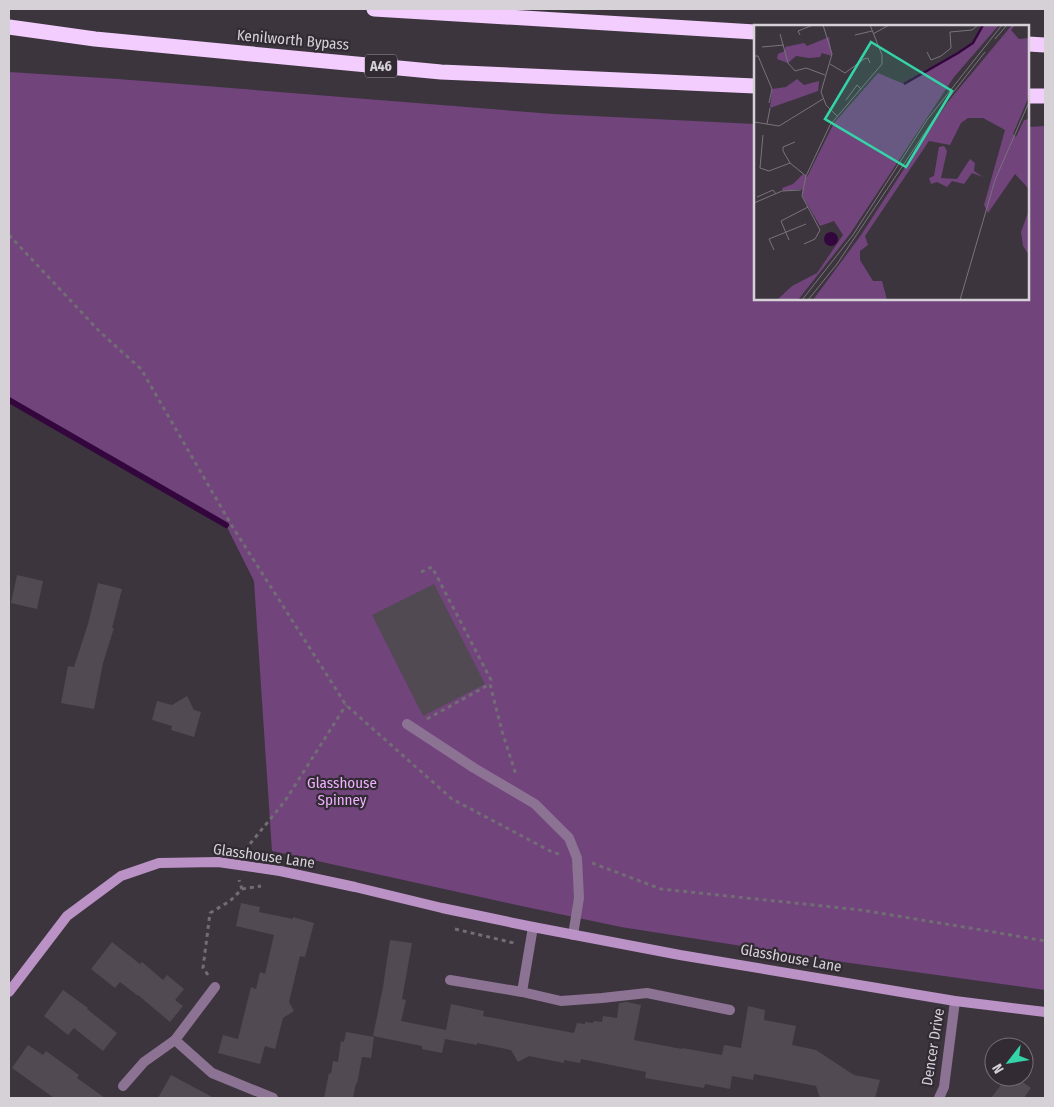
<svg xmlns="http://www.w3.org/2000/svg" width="1054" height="1107" viewBox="0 0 1054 1107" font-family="'Fira Sans Condensed',sans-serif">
  <rect width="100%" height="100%" fill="#3c353e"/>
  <polygon fill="#71447c" points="9,72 118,79 553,114 755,124 755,299 1028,299 1028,127 1045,126 1045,990 843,962 621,927 512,904 272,851 254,581 226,525 9,400"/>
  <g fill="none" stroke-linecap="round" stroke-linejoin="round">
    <polyline stroke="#33063d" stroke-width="6" points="9,400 226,525"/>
  </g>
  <g fill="#514a53">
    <polygon points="17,575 43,581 37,609 11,603"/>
    <polygon points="98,583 122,589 112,628 114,628 103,663 94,709 61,703 68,666 74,667 88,624"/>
    <polygon points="434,584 485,684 423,716 372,615"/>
    <polygon points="187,696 194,710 201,712 194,737 171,730 172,726 152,720 157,701 172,705"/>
    <polygon points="241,903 260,907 259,912 293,919 293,917 314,923 305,957 300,956 289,1002 294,1011 283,1018 275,1049 265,1046 260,1064 218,1053 223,1035 238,1039 251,987 256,989 260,972 265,974 274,935 236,926"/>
    <polygon points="390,940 412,943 402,999 406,1000 401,1021 446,1030 451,1004 484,1011 483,1016 574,1033 577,1023 585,1024 585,1022 593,1023 594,1021 602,1022 603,1016 617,1018 619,1003 627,1002 641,1005 634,1040 682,1049 682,1048 722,1055 724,1045 741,1048 748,1006 765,1010 764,1020 796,1026 792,1045 816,1050 854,1075 880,1080 875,1098 820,1098 816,1086 754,1074 753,1080 732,1076 730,1089 705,1084 704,1088 645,1078 646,1072 581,1059 580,1063 564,1060 564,1063 529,1056 518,1062 511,1050 477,1043 477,1045 445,1039 442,1053 422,1049 422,1046 373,1036 383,987"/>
    <polygon points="112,942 140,964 142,962 163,980 167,975 184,989 175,1000 183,1006 170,1022 138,995 138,996 120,982 115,988 91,969"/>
    <polygon points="63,990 88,1008 87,1009 117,1033 103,1051 74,1028 68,1035 44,1016"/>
    <polygon points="346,1032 374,1037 371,1058 362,1057 357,1084 356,1083 353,1098 324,1098 329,1073 331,1074 333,1061 338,1062 341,1041 344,1042"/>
    <polygon points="28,1045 43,1055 46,1051 79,1075 77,1078 105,1098 54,1098 12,1068"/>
    <polygon points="171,1075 214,1098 158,1098"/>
    <polygon points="1007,1077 1016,1077 1031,1088 1024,1098 991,1098"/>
  </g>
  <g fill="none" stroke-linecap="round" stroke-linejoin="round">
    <g stroke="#726c74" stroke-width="3" stroke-dasharray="4 4" stroke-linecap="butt">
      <polyline points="9,235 100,332 141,369 232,526 346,705 452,799 552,852 559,854"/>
      <polyline points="421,572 432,567 491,680 490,684 502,731 516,775"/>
      <polyline points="427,719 490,684"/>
      <polyline points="245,850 285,801 346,705"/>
      <polyline points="592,863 661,889 861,910 982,930 1045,941"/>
      <polyline points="242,889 261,886"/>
      <polyline points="455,929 514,943"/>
      <polyline points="208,975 203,968 210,913 230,901 242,889 239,880"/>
    </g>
    <polyline stroke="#8c7293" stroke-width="10" points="407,724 474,768 535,804 569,838 577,858 579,898 573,935"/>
    <g stroke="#8c7293" stroke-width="10">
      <polyline points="533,927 522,992 561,1001 602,998 647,993 730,1010"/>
      <polyline points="450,980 522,992"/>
      <polyline points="215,987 175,1040 212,1073 273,1098"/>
      <polyline points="123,1086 144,1062 175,1040"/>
      <polyline points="939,1098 944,1087 955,1001"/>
    </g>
    <polyline stroke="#bb92c6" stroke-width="10" points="9,992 67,916 121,876 159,863 218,862 280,871 355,887 442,908 533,927 680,955 955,1001 1045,1012"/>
    <g stroke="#f3cdfd" stroke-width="15">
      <polyline points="374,9 755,32"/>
      <polyline points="9,27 95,39 441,72 755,86"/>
      <polyline points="1028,44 1045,45"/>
      <polyline points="1028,96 1045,96"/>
    </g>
  </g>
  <g text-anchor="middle" stroke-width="4.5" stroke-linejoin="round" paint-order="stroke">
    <rect fill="#322b34" stroke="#a49fa6" stroke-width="1" x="365" y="54.5" width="32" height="23" rx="4"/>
    <g font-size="14" font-weight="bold" fill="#d5d1d7">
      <text x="381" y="71">A46</text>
    </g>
    <g font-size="15" fill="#d5d1d7" stroke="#322b34">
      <text transform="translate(293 40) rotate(5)" y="5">Kenilworth Bypass</text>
      <text transform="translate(264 856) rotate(8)" y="5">Glasshouse Lane</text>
      <text transform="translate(791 958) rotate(10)" y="5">Glasshouse Lane</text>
      <text transform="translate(933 1047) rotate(-81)" y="5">Dencer Drive</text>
    </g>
    <g font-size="15" fill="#efb0ff" stroke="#322b34">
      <text x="342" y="788">Glasshouse<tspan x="342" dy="17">Spinney</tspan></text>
    </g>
  </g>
  <g transform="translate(754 25)">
    <rect width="275" height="275" fill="#3c353e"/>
    <path d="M229 0H245L200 52 96 209 44 275H23L38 261 63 248 89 210 80 196 66 201 49 172 48 164 29 166 28 163 39 159 49 149 53 152 80 98 124 48 150 59 204 28 219 18ZM258 0H261L257 5 265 14 275 13V71L259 109 262 112 270 95 275 94V164L261 149 234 188 230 180 251 105 229 93H214L207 98 196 120 175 116 111 211 114 220 106 226V235L119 256H128L133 275H59L107 210 193 78ZM75 12 78 31 68 28 66 32 55 33 42 31 34 38 23 34 24 29 31 26V22L50 18 53 21ZM43 54 50 60 65 56 64 66 16 83 18 64 32 62ZM190 121 193 126 187 153 203 154 216 134 221 138 220 146 229 152 218 148 210 159 198 156 193 162 183 157 177 159 175 153 180 151 185 122ZM275 185V230L269 221 267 207Z" fill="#71447c"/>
    <path d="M70 214a7 7 0 1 1 14 0a7 7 0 1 1-14 0Z" fill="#33063d"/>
    <path fill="none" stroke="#33063d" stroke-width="2.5" d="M150 59 204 28 219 18 229 0"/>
    <path fill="none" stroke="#79737b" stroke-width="1" d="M69 0 78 29 67 67 72 80 83 91M26 9 34 38 41 46 52 43 71 50M119 9 135 0M46 10 44 6 59 0M101 10 118 6M241 14 253 0M8 22 30 20M173 27 177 35 187 31 197 23 196 7 218 5 224 0M0 31H4L18 64 15 78M76 39 91 48 110 34 114 33 116 38M92 75 103 60 107 64M0 97 25 101 69 74M13 99 16 83M9 110 6 143 15 146 36 138M41 117 29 122V126L36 138 52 151M3 172 19 165 22 169M0 178 28 166 47 165M35 215 27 196 54 182M50 219 61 214 66 205 48 171 52 151 76 100 128 39V30L116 0M20 225 15 214 52 199M48 275 99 210 173 95 248 0M54 275 83 239 190 79 231 27M206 275 241 155 275 77"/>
    <path fill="#34d4a8" fill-opacity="0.15" stroke="#34d4a8" stroke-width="2.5" d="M117 17 198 66 152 142 71 94Z"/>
    <rect width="275" height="275" fill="none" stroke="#d5d1d7" stroke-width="2.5"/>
  </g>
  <rect width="1054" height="1107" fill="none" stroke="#d5d1d7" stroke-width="20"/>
  <g transform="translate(1009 1062) rotate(239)"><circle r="24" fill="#322b34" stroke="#736d75"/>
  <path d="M0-4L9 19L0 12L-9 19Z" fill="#34d4a8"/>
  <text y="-8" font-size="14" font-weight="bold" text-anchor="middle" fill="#d5d1d7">N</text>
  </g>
</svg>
